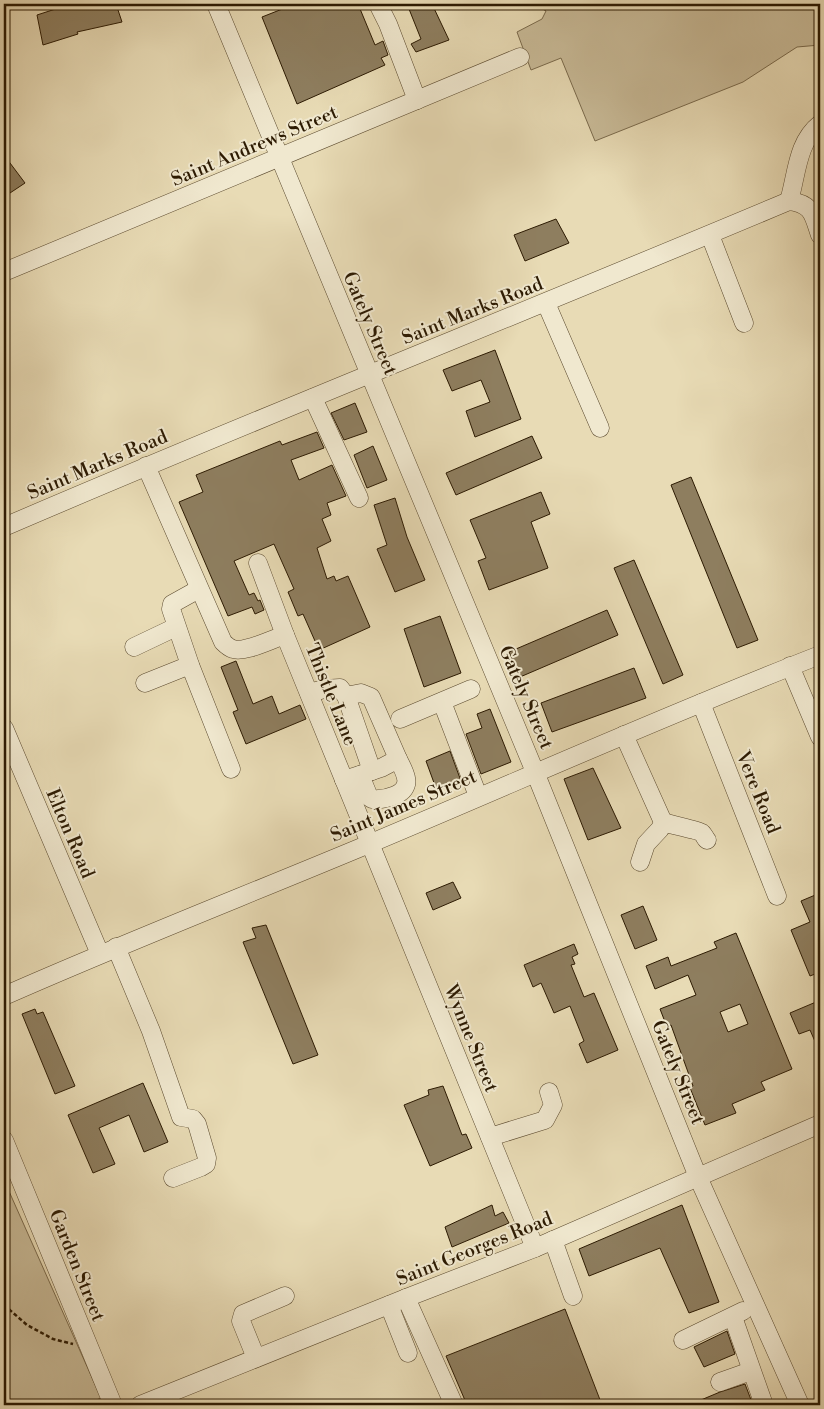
<svg xmlns="http://www.w3.org/2000/svg" width="824" height="1409" viewBox="0 0 824 1409" font-family="'Libre Bodoni',serif">
  <rect width="100%" height="100%" fill="#e8dbb5"/>
  <filter id="stains"><feTurbulence type="fractalNoise" baseFrequency=".004" numOctaves="4"/><feColorMatrix values="0 0 0 0 .2 0 0 0 0 .09 0 0 0 0 .02 0 0 0 .5 -.17"/></filter>
  <radialGradient id="worn" r=".72"><stop offset=".6" stop-color="#630" stop-opacity="0"/><stop offset="1" stop-color="#630" stop-opacity=".3"/></radialGradient>
  <g fill="#c8ba97" stroke="#7a6a4c">
    <polygon points="534,4 820,4 820,45 797,47 743,82 595,141 561,58 531,70 517,32 542,19 546,11"/>
    <polygon points="4,1180 101,1398 84,1405 4,1405"/>
  </g>
  <g fill="#8e7e5f" stroke="#2c1a02" fill-rule="evenodd">
    <polygon points="71,4 116,4 122,22 77,32 78,34 43,45 37,15"/>
    <polygon points="295,4 358,4 375,45 383,41 388,55 381,58 385,65 297,104 262,17"/>
    <polygon points="424,4 432,4 449,40 416,52 411,44 421,39 409,9"/>
    <polygon points="4,155 25,183 4,197"/>
    <polygon points="556,219 569,243 525,261 514,235"/>
    <polygon points="495,350 521,419 475,437 466,411 490,402 481,380 452,391 443,370"/>
    <polygon points="355,403 367,432 344,440 331,413"/>
    <polygon points="317,432 324,448 291,460 299,480 332,465 346,496 327,503 331,515 322,519 331,541 317,548 327,579 334,576 336,581 348,576 370,627 319,650 303,614 298,616 288,592 294,589 274,544 234,561 249,595 254,593 258,601 260,600 264,610 255,614 252,607 228,616 179,502 203,492 196,475 280,441 282,445"/>
    <polygon points="532,436 542,458 456,495 446,473"/>
    <polygon points="373,446 387,480 367,488 354,455"/>
    <polygon points="691,477 758,640 737,648 671,485"/>
    <polygon points="541,492 550,514 531,522 548,568 489,590 478,561 486,558 470,520"/>
    <polygon points="395,498 407,537 425,580 395,592 377,549 387,545 374,505"/>
    <polygon points="634,560 683,675 663,684 614,568"/>
    <polygon points="607,610 618,635 520,677 509,652"/>
    <polygon points="440,616 461,673 424,687 404,629"/>
    <polygon points="236,661 253,704 272,696 279,714 300,705 306,719 246,744 233,712 238,710 221,667"/>
    <polygon points="634,668 646,698 552,732 541,703"/>
    <polygon points="490,709 511,762 481,774 466,734 482,728 477,714"/>
    <polygon points="450,751 461,781 437,791 426,761"/>
    <polygon points="593,768 621,828 588,840 564,779"/>
    <polygon points="453,882 461,898 433,910 426,893"/>
    <polygon points="820,893 820,972 810,976 791,930 810,922 801,901"/>
    <polygon points="643,906 657,940 635,949 621,915"/>
    <polygon points="266,925 318,1055 293,1064 243,942 256,938 252,928"/>
    <path d="M736 933 792 1069 761 1082 765 1090 732 1104 736 1113 705 1125 690 1088 693 1086 671 1025 667 1027 660 1009 696 995 688 975 655 989 646 966 668 957 671 966 717 948 714 942ZM740 1004 748 1024 728 1032 720 1012Z"/>
    <polygon points="574,944 578,954 572,957 575,964 571,965 584,997 594,993 618,1050 587,1063 579,1044 584,1041 570,1006 554,1013 541,983 533,987 524,965"/>
    <polygon points="816,1002 820,1011 820,1053 810,1030 799,1034 790,1013"/>
    <polygon points="35,1009 37,1014 43,1012 75,1086 55,1094 22,1014"/>
    <polygon points="143,1083 168,1142 144,1152 129,1115 99,1128 115,1164 93,1173 68,1115"/>
    <polygon points="443,1086 462,1135 466,1134 472,1148 430,1166 404,1105 429,1095 428,1090"/>
    <polygon points="492,1205 495,1216 503,1212 509,1223 452,1247 445,1227"/>
    <polygon points="682,1205 719,1302 689,1313 660,1248 589,1276 579,1249"/>
    <polygon points="565,1309 602,1405 467,1405 446,1356"/>
    <polygon points="727,1331 735,1354 704,1367 694,1347"/>
    <polygon points="745,1384 753,1405 689,1405 720,1392"/>
  </g>
  <g fill="none" stroke-linecap="round" stroke-linejoin="round">
    <defs>
      <g id="minor">
        <polyline points="216,4 535,772 698,1177 800,1405"/>
        <polyline points="378,4 388,24 417,100"/>
        <path d="M789 201C797 174 797 142 820 124"/>
        <polyline points="710,235 744,323"/>
        <polyline points="4,272 520,57"/>
        <polyline points="546,303 600,428"/>
        <polyline points="313,398 359,498"/>
        <path d="M146 466 223 642C226 645 229 648 233 649 245 653 272 639 285 635"/>
        <path d="M4 527C264 415 528 311 789 201 813 204 813 215 820 235"/>
        <polyline points="258,563 285,635 535,1248"/>
        <polyline points="199,589 172,604 171,609 190,665 231,769"/>
        <polyline points="134,647 176,627"/>
        <polyline points="790,666 820,737"/>
        <polyline points="145,683 190,665"/>
        <polyline points="309,693 324,689 340,688 346,696 372,771"/>
        <polyline points="442,702 478,796"/>
        <polyline points="701,703 777,896"/>
        <polyline points="400,719 471,689"/>
        <polyline points="4,728 100,954"/>
        <polyline points="624,735 663,822 660,829 646,844 640,862"/>
        <path d="M360 775 369 797 372 799C384 800 410 795 406 778 405 772 401 765 398 759"/>
        <polyline points="344,780 381,768 398,759 371,697 361,693 346,696"/>
        <path d="M663 822C671 825 698 830 702 833 704 835 705 838 707 840"/>
        <polyline points="116,947 151,1031 181,1117 193,1119 197,1124 207,1158 206,1164 201,1167 173,1178"/>
        <path d="M4 996C124 943 247 895 369 844 519 781 668 714 820 655"/>
        <polyline points="490,1137 545,1120 553,1105 549,1092"/>
        <polyline points="4,1140 113,1405"/>
        <polyline points="553,1240 573,1296"/>
        <polyline points="406,1298 454,1405"/>
        <polyline points="389,1305 408,1353"/>
        <polyline points="733,1317 764,1405"/>
        <polyline points="683,1340 743,1311"/>
        <polyline points="256,1358 241,1321 243,1314 285,1296"/>
        <polyline points="720,1382 751,1371"/>
        <polyline points="140,1405 406,1298 535,1248 820,1124"/>
      </g>
    </defs>
    <use href="#minor" stroke="#5b4a2f" stroke-width="19"/>
    <polyline stroke="#2c1a02" stroke-width="2.5" stroke-dasharray="4 2.5" stroke-linecap="butt" points="4,1305 27,1325 53,1339 73,1344"/>
    <use href="#minor" stroke="#f0e8cf" stroke-width="18"/>
  </g>
  <g text-anchor="middle" stroke-width="4" stroke-linejoin="round" paint-order="stroke">
    <g font-size="19" fill="#2c1a02" stroke="#f0e8cf">
      <text transform="translate(254 145) rotate(-23)" y="7">Saint Andrews Street</text>
      <text transform="translate(472 310) rotate(-22)" y="7">Saint Marks Road</text>
      <text transform="translate(371 323) rotate(67)" y="7">Gately Street</text>
      <text transform="translate(97 464) rotate(-23)" y="7">Saint Marks Road</text>
      <text transform="translate(332 694) rotate(68)" y="7">Thistle Lane</text>
      <text transform="translate(527 697) rotate(67)" y="7">Gately Street</text>
      <text transform="translate(759 792) rotate(68)" y="7">Vere Road</text>
      <text transform="translate(403 805) rotate(-23)" y="7">Saint James Street</text>
      <text transform="translate(71 833) rotate(67)" y="7">Elton Road</text>
      <text transform="translate(472 1038) rotate(68)" y="7">Wynne Street</text>
      <text transform="translate(679 1072) rotate(68)" y="7">Gately Street</text>
      <text transform="translate(474 1248) rotate(-22)" y="7">Saint Georges Road</text>
      <text transform="translate(78 1265) rotate(68)" y="7">Garden Street</text>
    </g>
  </g>
  <rect width="824" height="1409" fill="none" stroke="#e8dbb5" stroke-width="20"/>
  <rect x="5" y="5" width="814" height="1399" fill="none" stroke="#2c1a02" stroke-width="2.5"/>
  <rect x="10" y="10" width="804" height="1389" fill="none" stroke="#2c1a02"/>
  <rect width="100%" height="100%" filter="url(#stains)"/>
  <rect width="100%" height="100%" fill="url(#worn)"/>
</svg>
